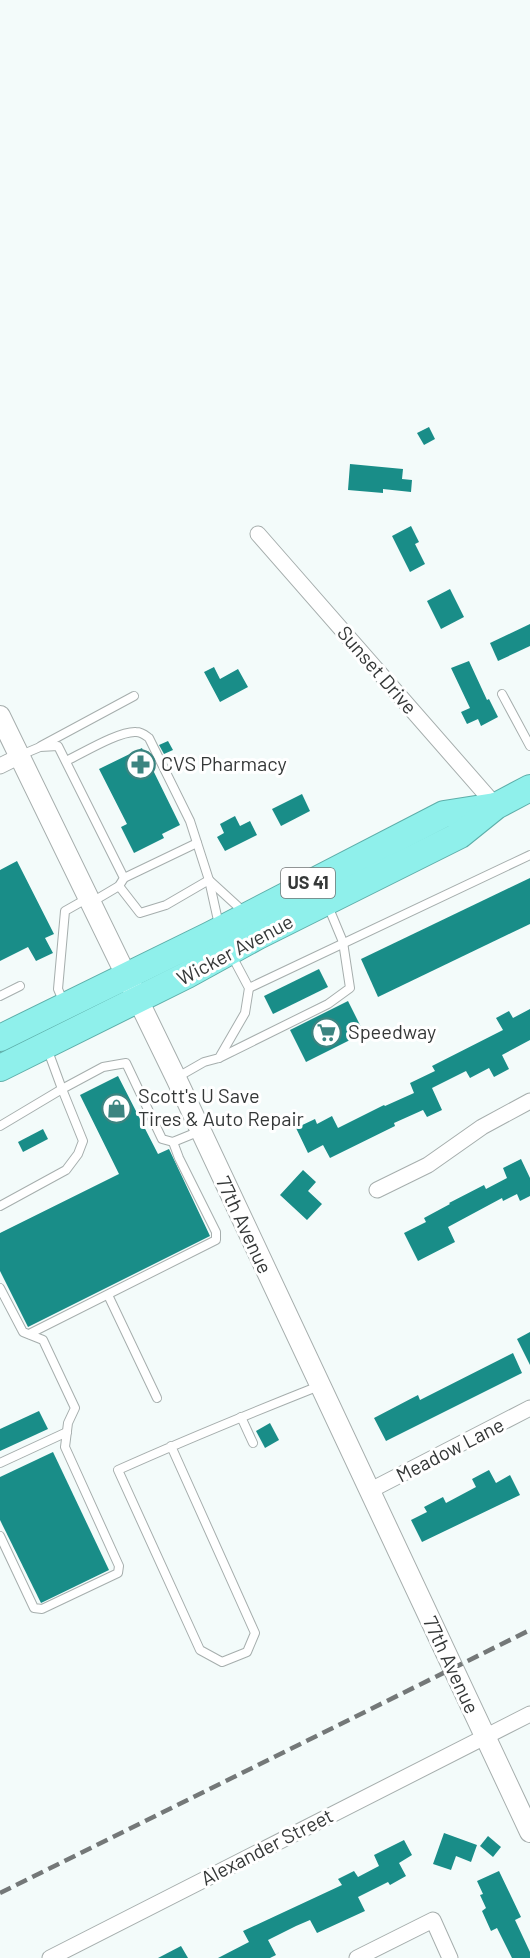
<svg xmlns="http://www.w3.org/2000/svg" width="530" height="1958" viewBox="0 0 530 1958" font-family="Barlow,sans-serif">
  <rect width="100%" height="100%" fill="#f3fbfa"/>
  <g fill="#198d88">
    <polygon points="429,427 435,439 424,445 417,433"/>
    <polygon points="350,464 403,469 402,479 412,480 411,492 383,489 383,493 348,490"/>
    <polygon points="411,526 419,542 415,544 425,564 410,572 392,536"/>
    <polygon points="450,589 464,617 441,629 427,601"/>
    <polygon points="530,624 530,646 498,661 490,643"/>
    <polygon points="469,661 487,700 489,699 498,717 481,726 478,719 467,724 461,712 470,708 451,668"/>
    <polygon points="214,667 220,679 238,669 248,687 220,702 204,672"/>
    <polygon points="168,741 173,750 164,754 159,745"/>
    <polygon points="142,748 144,753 148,751 153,760 149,762 180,825 162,834 164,838 134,853 121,827 127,824 99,769"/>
    <polygon points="302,794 310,811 281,826 272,809"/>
    <polygon points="235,816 240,826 250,821 257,835 225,851 217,837 224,833 220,824"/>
    <polygon points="17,861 54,934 45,938 53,953 36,961 28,947 0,961 0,870"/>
    <polygon points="530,878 530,924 378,997 361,959"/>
    <polygon points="319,969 328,987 273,1014 264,996"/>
    <polygon points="348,1001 364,1033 306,1062 290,1030"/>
    <polygon points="530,1009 530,1040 502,1055 509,1069 494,1077 489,1068 470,1078 466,1071 432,1088 442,1110 427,1117 423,1110 394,1123 395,1126 330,1158 323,1145 308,1153 296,1128 315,1119 317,1124 332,1116 338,1128 384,1105 385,1106 414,1093 410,1083 435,1071 432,1066 503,1030 496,1018 509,1011 513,1018"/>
    <polygon points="118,1076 158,1154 169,1149 210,1236 28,1327 0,1271 0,1233 119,1174 80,1095"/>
    <polygon points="43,1129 48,1139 23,1152 18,1142"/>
    <polygon points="521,1159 530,1178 530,1196 520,1201 517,1194 503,1201 502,1198 448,1227 455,1242 418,1261 404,1233 426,1222 424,1218 450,1204 449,1203 484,1185 486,1189 507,1178 503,1168"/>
    <polygon points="303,1170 316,1182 308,1191 322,1204 307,1220 280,1195"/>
    <polygon points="530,1332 530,1365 517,1339"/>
    <polygon points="513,1353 522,1373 386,1441 374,1418 418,1395 420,1400"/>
    <polygon points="39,1411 48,1429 0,1451 0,1429"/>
    <polygon points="270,1423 279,1440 265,1448 256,1431"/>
    <polygon points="53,1452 109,1570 41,1603 0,1520 0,1477"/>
    <polygon points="489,1470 496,1483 510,1475 520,1495 422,1542 411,1520 427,1512 424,1507 443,1497 446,1503 476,1487 472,1479"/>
    <polygon points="444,1833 477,1845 471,1862 456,1856 451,1870 433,1864"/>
    <polygon points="488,1836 501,1847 493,1857 480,1846"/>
    <polygon points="404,1840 412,1855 399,1863 406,1876 390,1885 388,1882 358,1897 365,1911 317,1933 310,1920 296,1926 268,1940 276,1955 270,1958 218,1958 249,1942 243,1931 342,1885 338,1879 354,1871 358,1877 379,1866 374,1855"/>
    <polygon points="499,1871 521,1917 515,1920 530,1952 530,1958 512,1958 497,1928 491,1931 482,1911 486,1908 480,1895 483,1894 477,1881"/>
    <polygon points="181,1946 188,1958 158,1958"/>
  </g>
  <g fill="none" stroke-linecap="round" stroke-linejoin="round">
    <defs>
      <g id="service">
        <polyline points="502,694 530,746"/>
        <polyline points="41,746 134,696"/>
        <polyline points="21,755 40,747 58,746 124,878 119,886 92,902"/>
        <path d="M66 761C83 753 119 731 136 732 142 732 145 735 149 738L190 821 209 880 219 925"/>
        <polyline points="124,878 197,843"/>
        <polyline points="210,881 245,913"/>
        <polyline points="119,886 140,913 166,905 209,880"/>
        <polyline points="249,988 530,855"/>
        <polyline points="0,996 20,986"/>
        <polyline points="64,1003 58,989 65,911 88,898"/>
        <polyline points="219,1058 328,1004 350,988 343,942 328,906"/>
        <polyline points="176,1078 204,1062 219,1058 245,1013 249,988 232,956"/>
        <polyline points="0,1126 62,1089 47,1048"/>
        <polyline points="0,1206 66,1170 78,1154 83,1141 62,1089 103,1067 126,1063 162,1139 173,1142 200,1131"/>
        <polyline points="0,1288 23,1332 43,1340 75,1408 68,1423 65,1447 119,1566 118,1573 42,1609 34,1608 0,1536"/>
        <polyline points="108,1295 157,1398"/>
        <polyline points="29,1334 216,1240 216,1232 179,1158 173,1142"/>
        <polyline points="241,1417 253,1443"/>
        <path d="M171 1446 255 1633 247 1652 222 1662 200 1650 118 1470C185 1440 251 1413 319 1386"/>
        <polyline points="0,1463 67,1432"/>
      </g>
      <g id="minor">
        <polyline points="258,534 496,806"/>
        <polyline points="0,766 20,756"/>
        <polyline points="377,1190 428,1165 482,1127 530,1101"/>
        <polyline points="369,1491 530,1408"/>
        <polyline points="50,1958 530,1714"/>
        <polyline points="357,1958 433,1920 450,1958"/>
      </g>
      <polyline id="tertiary" points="0,716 176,1078 530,1832"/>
      <g id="trunk">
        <polyline points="0,1038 210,935 444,814 495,806"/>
        <polyline points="0,1068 187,975 258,936 460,835 496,806 530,788"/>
      </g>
    </defs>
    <use href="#service" stroke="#a6aead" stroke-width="10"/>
    <use href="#minor" stroke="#a6aead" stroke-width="17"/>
    <use href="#tertiary" stroke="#a6aead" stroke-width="22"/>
    <use href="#trunk" stroke="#5daea9" stroke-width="28"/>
    <use href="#service" stroke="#fff" stroke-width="8"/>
    <use href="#minor" stroke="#fff" stroke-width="15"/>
    <use href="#tertiary" stroke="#fff" stroke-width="20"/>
    <use href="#trunk" stroke="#8ff0eb" stroke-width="26"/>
    <polyline stroke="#747878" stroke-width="4.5" stroke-dasharray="12 6" stroke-linecap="butt" points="0,1893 530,1630"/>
  </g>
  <defs>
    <symbol id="pharmacy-ring" viewBox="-11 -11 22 22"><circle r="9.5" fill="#fff" stroke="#3c8480" stroke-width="1.5"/><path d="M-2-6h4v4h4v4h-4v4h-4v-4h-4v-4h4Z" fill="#3c8480"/></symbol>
    <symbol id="supermarket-ring" viewBox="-11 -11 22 22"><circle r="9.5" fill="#fff" stroke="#3c8480" stroke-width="1.5"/><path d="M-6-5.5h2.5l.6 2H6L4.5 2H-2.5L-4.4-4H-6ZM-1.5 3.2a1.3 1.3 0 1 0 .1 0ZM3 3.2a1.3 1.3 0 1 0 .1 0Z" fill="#3c8480"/></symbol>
    <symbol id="shop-ring" viewBox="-11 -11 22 22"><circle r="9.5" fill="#fff" stroke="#3c8480" stroke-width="1.5"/><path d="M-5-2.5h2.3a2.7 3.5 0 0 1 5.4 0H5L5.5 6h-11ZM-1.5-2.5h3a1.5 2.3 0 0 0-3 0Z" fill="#3c8480"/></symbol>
  </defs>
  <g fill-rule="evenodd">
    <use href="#pharmacy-ring" x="124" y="748" width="33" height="33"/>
    <use href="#supermarket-ring" x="310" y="1016" width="33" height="33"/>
    <use href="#shop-ring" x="100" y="1092" width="33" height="33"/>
  </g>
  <g text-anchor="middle" stroke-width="6" stroke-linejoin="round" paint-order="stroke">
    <rect fill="#fff" stroke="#727474" stroke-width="1.5" x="281" y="868" width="54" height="30" rx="4.5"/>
    <g font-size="18" font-weight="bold" fill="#353838">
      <text x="308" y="889">US 41</text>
    </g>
    <g font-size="20" fill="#353838" stroke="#fff">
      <text transform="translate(377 670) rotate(49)" y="7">Sunset Drive</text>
      <text transform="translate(235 950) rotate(-28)" y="7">Wicker Avenue</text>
      <text transform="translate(244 1225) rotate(65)" y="7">77th Avenue</text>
      <text transform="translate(450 1450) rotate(-27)" y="7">Meadow Lane</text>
      <text transform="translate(451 1665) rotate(65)" y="7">77th Avenue</text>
      <text transform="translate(267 1847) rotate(-27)" y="7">Alexander Street</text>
    </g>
    <g font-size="20" fill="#353838" stroke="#fff" text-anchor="start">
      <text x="161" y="771">CVS Pharmacy</text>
      <text x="348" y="1039">Speedway</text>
      <text x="138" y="1103">Scott's U Save<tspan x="138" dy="23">Tires &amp; Auto Repair</tspan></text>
    </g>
  </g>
</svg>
